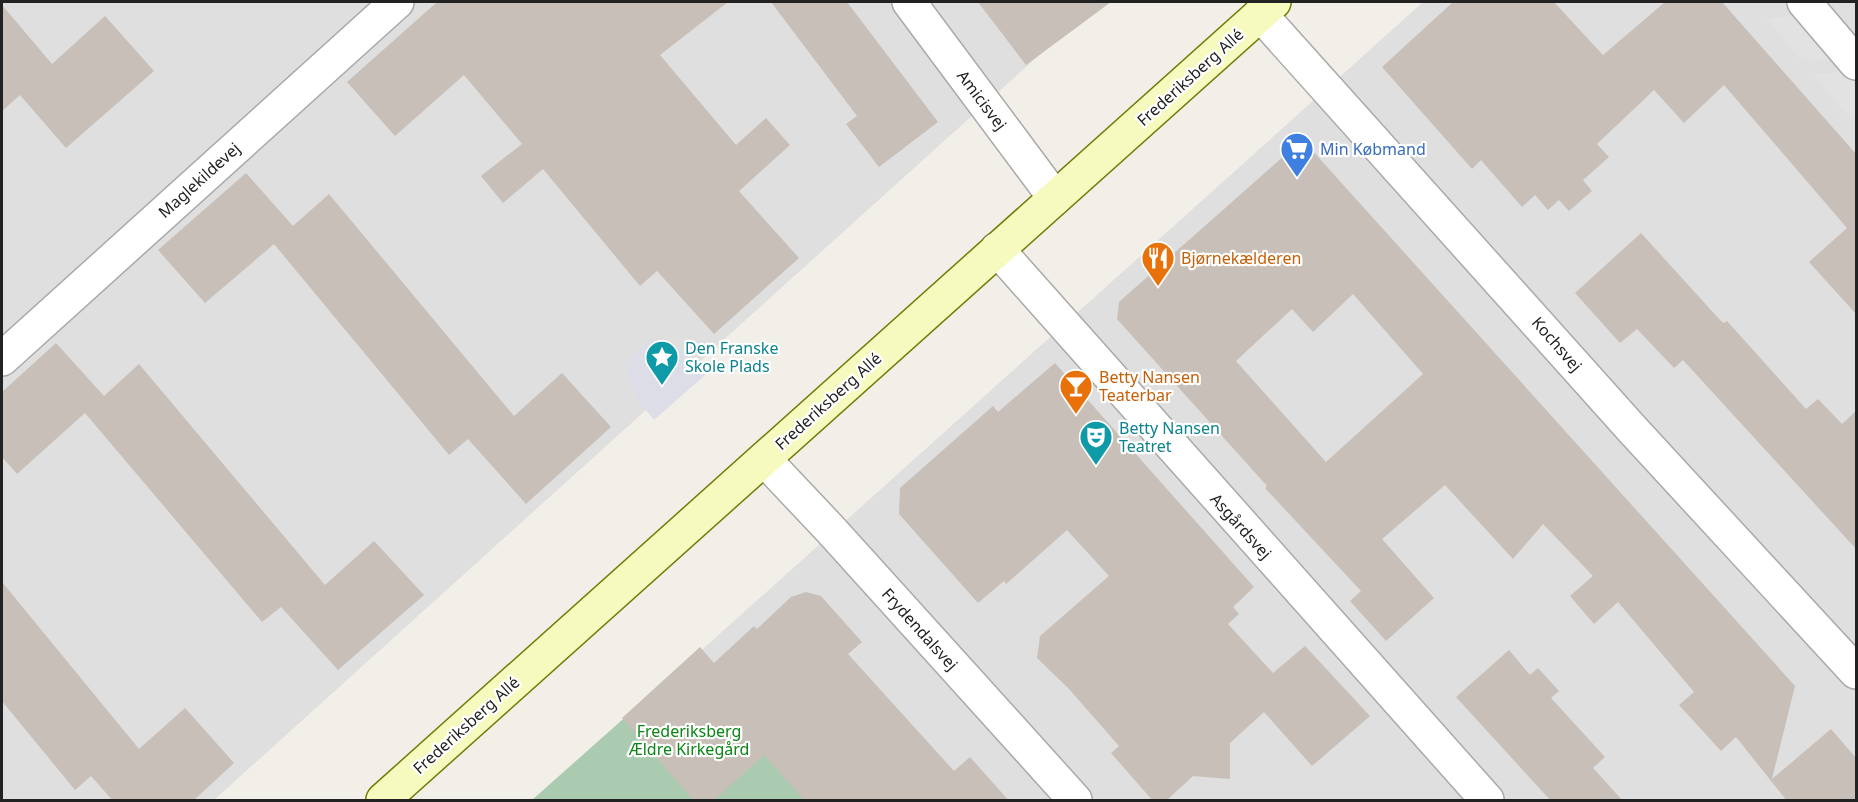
<svg xmlns="http://www.w3.org/2000/svg" width="1858" height="802" viewBox="0 0 1858 802" font-family="'Noto Sans',sans-serif">
  <rect width="100%" height="100%" fill="#f2efe9"/>
  <g fill="#e0dfdf">
    <polygon points="2,2 1098,2 214,800 2,800"/>
    <polygon points="1423,2 1856,2 1856,800 823,800 694,657"/>
  </g>
  <polygon fill="#aacbaf" points="694,656 823,800 532,800"/>
  <g fill="#e2e2e2">
    <polygon points="1799,16 1836,60 1800,59 1766,18"/>
    <polygon points="1847,71 1856,82 1856,117 1848,116 1814,76"/>
  </g>
  <polygon fill="#dddde8" points="651,338 685,352 705,375 654,420 635,397 625,364"/>
  <g fill="#c7bfb8" fill-rule="evenodd">
    <polygon points="437,2 728,2 660,55 736,145 766,118 790,145 739,191 799,258 714,334 657,271 640,286 543,169 503,203 481,176 522,144 464,75 395,136 347,82"/>
    <polygon points="771,2 847,2 938,122 879,167 846,124 857,116"/>
    <polygon points="978,2 1111,2 1026,65"/>
    <polygon points="1453,2 1554,2 1603,55 1665,2 1722,2 1857,155 1857,315 1809,262 1847,228 1724,85 1684,123 1654,90 1597,144 1609,157 1583,180 1592,191 1569,211 1559,200 1548,210 1535,195 1522,207 1481,160 1472,169 1382,67"/>
    <polygon points="2,5 52,64 105,16 154,71 66,148 20,95 2,111"/>
    <path d="M1294 147 1310 148 1795 686 1772 779 1831 729 1857 759V801H1787L1736 737 1721 751 1679 705 1694 692 1618 602 1594 624 1570 596 1593 576 1543 524 1513 559 1445 485 1382 539 1434 598 1386 641 1350 601 1361 591 1265 488 1267 486 1117 319 1119 302ZM1353 294 1423 374 1326 462 1236 361 1292 309 1313 332Z"/>
    <polygon points="246,173 293,226 329,194 514,416 562,373 611,427 526,504 468,439 449,455 274,244 205,303 158,250"/>
    <polygon points="1641,233 1720,320 1724,323 1727,321 1806,409 1818,399 1842,424 1857,410 1857,550 1683,360 1674,368 1637,329 1620,343 1575,293"/>
    <polygon points="56,343 104,396 139,364 325,585 374,541 424,595 338,670 281,607 262,622 85,413 17,474 2,457 2,392"/>
    <polygon points="1055,363 1254,587 1233,607 1239,614 1228,624 1273,673 1305,646 1370,716 1312,766 1264,712 1230,743 1230,779 1193,776 1166,801 1153,801 1111,753 1119,746 1069,689 1037,658 1040,636 1109,576 1067,530 1006,584 1004,581 978,603 899,514 900,488 993,406 998,412"/>
    <polygon points="2,582 139,749 185,708 234,763 193,801 113,801 91,776 75,790 2,701"/>
    <polygon points="806,592 821,596 862,642 848,654 954,771 970,757 1009,801 805,801 764,755 713,801 694,801 622,718 700,647 714,663 754,626 757,629 791,597"/>
    <polygon points="1509,650 1530,675 1538,668 1559,691 1551,698 1605,757 1593,768 1623,801 1551,801 1456,697"/>
  </g>
  <g fill="none" stroke-linecap="round" stroke-linejoin="round">
    <defs>
      <g id="street">
        <polyline points="909,2 1055,198"/>
        <polyline points="1804,2 1856,63"/>
        <polyline points="1260,14 1632,429 1856,672"/>
        <polyline points="997,249 1487,800"/>
        <polyline points="2,359 397,2"/>
        <polyline points="764,459 831,530 1075,800"/>
      </g>
      <polyline id="secondary" points="383,800 1274,2"/>
    </defs>
    <use href="#street" stroke="#a9a9a9" stroke-width="36"/>
    <use href="#secondary" stroke="#707d05" stroke-width="36"/>
    <use href="#street" stroke="#fff" stroke-width="33"/>
    <use href="#secondary" stroke="#f7fabf" stroke-width="33"/>
  </g>
  <defs>
    <symbol id="supermarket-pin" viewBox="-11 -11 22 30"><path d="M0 17L-7.5 6A9.5 9.5 0 1 1 7.5 6Z" fill="#3f7fe0" stroke="#fff"/><path d="M-6-5.5h2.5l.6 2H6L4.5 2H-2.5L-4.4-4H-6ZM-1.5 3.2a1.3 1.3 0 1 0 .1 0ZM3 3.2a1.3 1.3 0 1 0 .1 0Z" fill="#fff"/></symbol>
    <symbol id="restaurant-pin" viewBox="-11 -11 22 30"><path d="M0 17L-7.5 6A9.5 9.5 0 1 1 7.5 6Z" fill="#e8710a" stroke="#fff"/><path d="M-5-6h1v4h1v-4h1v4h1v-4h1v5L-1.5 .5V6h-2V.5L-5-1ZM5-6V6H3V1.5H1.5Q1.5-4 5-6Z" fill="#fff"/></symbol>
    <symbol id="sight-pin" viewBox="-11 -11 22 30"><path d="M0 17L-7.5 6A9.5 9.5 0 1 1 7.5 6Z" fill="#0f9aa8" stroke="#fff"/><path d="M0-6L1.8-2.2L6-1.7L2.9 1.2L3.7 5.4L0 3.3L-3.7 5.4L-2.9 1.2L-6-1.7L-1.8-2.2Z" fill="#fff"/></symbol>
    <symbol id="bar-pin" viewBox="-11 -11 22 30"><path d="M0 17L-7.5 6A9.5 9.5 0 1 1 7.5 6Z" fill="#e8710a" stroke="#fff"/><path d="M-6-5H6L.8 .8V4.5H3.5V6h-7V4.5H-.8V.8Z" fill="#fff"/></symbol>
    <symbol id="theatre-pin" viewBox="-11 -11 22 30"><path d="M0 17L-7.5 6A9.5 9.5 0 1 1 7.5 6Z" fill="#0f9aa8" stroke="#fff"/><path d="M-5-5.5Q0-4 5-5.5V0Q5 5 0 6Q-5 5-5 0ZM-3.3-2.5H-1v1.5H-3.3ZM1-2.5H3.3v1.5H1ZM-2.8 1Q0 5.5 2.8 1Z" fill="#fff"/></symbol>
  </defs>
  <g fill-rule="evenodd">
    <use href="#supermarket-pin" x="1278" y="130" width="38" height="52"/>
    <use href="#restaurant-pin" x="1139" y="239" width="38" height="52"/>
    <use href="#sight-pin" x="643" y="338" width="38" height="52"/>
    <use href="#bar-pin" x="1057" y="367" width="38" height="52"/>
    <use href="#theatre-pin" x="1077" y="418" width="38" height="52"/>
  </g>
  <g text-anchor="middle" stroke-width="4.5" stroke-linejoin="round" paint-order="stroke">
    <g font-size="16" fill="#222" stroke="#fff">
      <text transform="translate(1190 77) rotate(-42)" y="6">Frederiksberg Allé</text>
      <text transform="translate(982 100) rotate(53)" y="6">Amicisvej</text>
      <text transform="translate(199 180) rotate(-42)" y="6">Maglekildevej</text>
      <text transform="translate(1557 344) rotate(49)" y="6">Kochsvej</text>
      <text transform="translate(828 401) rotate(-42)" y="6">Frederiksberg Allé</text>
      <text transform="translate(1241 526) rotate(48)" y="6">Asgårdsvej</text>
      <text transform="translate(920 629) rotate(48)" y="6">Frydendalsvej</text>
      <text transform="translate(466 725) rotate(-42)" y="6">Frederiksberg Allé</text>
    </g>
    <g font-size="16" fill="#366cbe" stroke="#fff" text-anchor="start">
      <text x="1320" y="155">Min Købmand</text>
    </g>
    <g font-size="16" fill="#c56008" stroke="#fff" text-anchor="start">
      <text x="1181" y="264">Bjørnekælderen</text>
      <text x="1099" y="383">Betty Nansen<tspan x="1099" dy="18">Teaterbar</tspan></text>
    </g>
    <g font-size="16" fill="#0d838f" stroke="#fff" text-anchor="start">
      <text x="685" y="354">Den Franske<tspan x="685" dy="18">Skole Plads</tspan></text>
      <text x="1119" y="434">Betty Nansen<tspan x="1119" dy="18">Teatret</tspan></text>
    </g>
    <g font-size="16" fill="#0c8416" stroke="#fff">
      <text x="689" y="737">Frederiksberg<tspan x="689" dy="18">Ældre Kirkegård</tspan></text>
    </g>
  </g>
  <rect width="1858" height="802" fill="none" stroke="#222222" stroke-width="6"/>
</svg>
